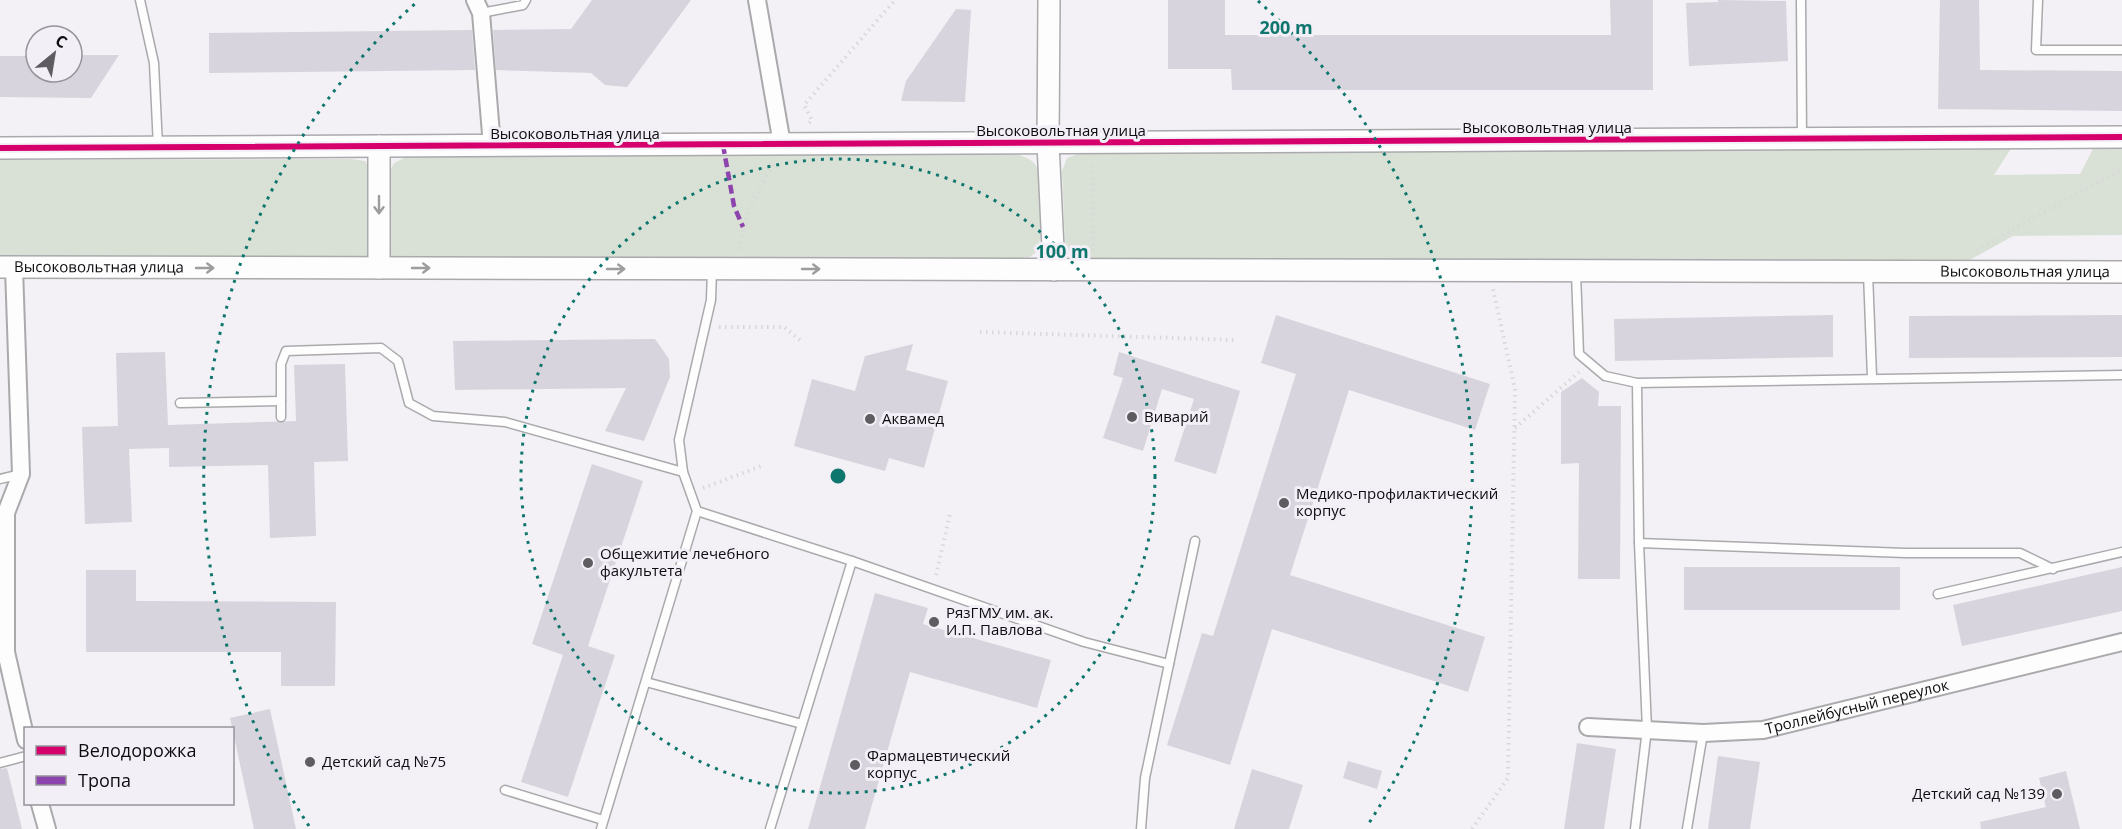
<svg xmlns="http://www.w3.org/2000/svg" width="2122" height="829" viewBox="0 0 2122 829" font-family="'Open Sans',sans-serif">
  <rect width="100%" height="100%" fill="#f3f1f5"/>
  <g fill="#d9e0d5">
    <polygon points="2012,147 1994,175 2080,174 2094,147 2122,147 2122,235 2013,236 1968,261 1082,260 1071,254 1065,243 1062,171 1067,158 1081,153"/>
    <path d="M1015 154C1025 157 1034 159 1038 170 1044 185 1042 235 1038 251L1030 257 1012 259 387 258 386 178 394 163 408 156Z"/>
    <polygon points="351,159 365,161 373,172 369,255 359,262 0,260 0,160"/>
  </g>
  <g fill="#d8d4dd">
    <polygon points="592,0 691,0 627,87 605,85 591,73 496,70 493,30 571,29"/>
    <polygon points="1168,0 1225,0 1225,35 1611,35 1610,0 1653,0 1653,90 1232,90 1231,69 1168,69"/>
    <polygon points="1718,0 1786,1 1788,61 1689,66 1686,3 1718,2"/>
    <polygon points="1940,0 1979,0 1980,70 2122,71 2122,111 1938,109"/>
    <polygon points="956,9 971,10 965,102 901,101 906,81"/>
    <polygon points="472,30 475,70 209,73 209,33"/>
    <polygon points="72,55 119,55 91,98 0,97 0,56 36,56 36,72 72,72"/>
    <polygon points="1276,315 1490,384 1475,430 1349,390 1290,575 1485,637 1468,692 1272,629 1230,765 1167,745 1202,633 1213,636 1296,374 1261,363"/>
    <polygon points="1833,315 1833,357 1615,361 1614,319"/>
    <polygon points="2122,315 2122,357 1909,358 1909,316"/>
    <polygon points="655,339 669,359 670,377 644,441 605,431 626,388 455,390 453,341"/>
    <polygon points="913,344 906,370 948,381 924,468 889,458 885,471 794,446 812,379 855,391 865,356"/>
    <polygon points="165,352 168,425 296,421 294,365 345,364 348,461 314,462 316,536 270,538 268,465 169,467 169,448 129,449 132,522 85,524 82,427 118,426 116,353"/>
    <polygon points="1119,352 1240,391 1216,474 1174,461 1194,399 1162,389 1143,451 1103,438 1123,378 1113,375"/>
    <polygon points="1582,378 1599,392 1598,406 1621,406 1620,579 1578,579 1579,463 1561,464 1561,392"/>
    <polygon points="592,464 643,481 588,646 615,655 568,797 521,782 563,655 532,644"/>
    <rect x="1684" y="567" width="216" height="43"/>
    <polygon points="2122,567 2122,611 1962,646 1953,605"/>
    <polygon points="86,570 136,570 136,601 336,602 335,686 281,686 281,652 86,652"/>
    <polygon points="875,593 928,608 923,624 1051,660 1037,708 910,672 865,829 808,829"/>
    <polygon points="270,709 296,829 254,829 230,718"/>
    <polygon points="1577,743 1616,749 1604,829 1564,829"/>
    <polygon points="1718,756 1760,762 1750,829 1708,829"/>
    <polygon points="1348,761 1382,771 1377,789 1343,778"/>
    <polygon points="7,768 22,829 0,829 0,769"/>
    <polygon points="1252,769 1303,785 1289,829 1234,829"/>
    <polygon points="2066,771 2080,829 1981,829 1980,822 2046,807 2039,778"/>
  </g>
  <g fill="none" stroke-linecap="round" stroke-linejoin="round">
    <defs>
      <g id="service">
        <polyline points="140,0 154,63 158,147"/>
        <polyline points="1801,0 1802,137"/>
        <polyline points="2038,0 2036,50 2122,50"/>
        <polyline points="481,13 523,5 526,0"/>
        <polyline points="1576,273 1579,354 1605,376 1637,383 1639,543 1905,553 2020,553 2053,569"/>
        <polyline points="1868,273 1872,377"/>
        <polyline points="1637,383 2122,375"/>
        <polyline points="180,403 281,401"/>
        <polyline points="281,417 281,364 286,351 381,348 398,361 409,403 433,416 505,422 683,472"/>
        <polyline points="0,479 21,474"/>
        <polyline points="697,511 852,561"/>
        <polyline points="1938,594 2122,552"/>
        <polyline points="646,682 802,724"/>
        <polyline points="0,763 26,756"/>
        <polyline points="505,790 603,820"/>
        <polyline points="601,829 697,511 683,472 679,440 711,300 712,269"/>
        <polyline points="770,829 852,561 1084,642 1169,664"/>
        <polyline points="1141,829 1145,778 1195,541"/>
        <polyline points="1635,829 1647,729 1639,543"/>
        <polyline points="1687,829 1703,733"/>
      </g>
      <g id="minor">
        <polyline points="475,0 481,13 492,146"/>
        <polyline points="757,0 782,144"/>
        <polyline points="14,268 21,474 6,513 6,652 26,740"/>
        <path id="s1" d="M1588 727 1703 733 1763 730 2122 642"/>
        <polyline points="40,804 47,829"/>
      </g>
      <g id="tertiary">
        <polyline points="1049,0 1048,143 1054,270"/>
        <polyline points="0,148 2122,137"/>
        <path id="s2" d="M0 267 2122 272"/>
        <polyline points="379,268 379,146"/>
      </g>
    </defs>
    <use href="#service" stroke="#aaa9ac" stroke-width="11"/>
    <use href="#minor" stroke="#aaa9ac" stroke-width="20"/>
    <use href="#tertiary" stroke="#aaa9ac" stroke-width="24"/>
    <g stroke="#d8d8d9" stroke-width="4" stroke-dasharray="1.5 4.5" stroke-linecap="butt">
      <polyline points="809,123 812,120 804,105 895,0"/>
      <polyline points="739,249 749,209 773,165"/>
      <polyline points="1976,250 2122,169"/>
      <polyline points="1093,251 1093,162"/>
      <polyline points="719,327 784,327 800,340"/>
      <polyline points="980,332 1237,340"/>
      <polyline points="1515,428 1579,372"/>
      <polyline points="703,488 764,465"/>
      <polyline points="936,575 950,514"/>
      <polyline points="1472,829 1508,778 1515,389 1493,289"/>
    </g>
    <use href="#service" stroke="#fdfdfe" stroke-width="8"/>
    <use href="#minor" stroke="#fdfdfe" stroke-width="16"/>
    <use href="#tertiary" stroke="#fdfdfe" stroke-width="21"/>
    <polyline stroke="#8e44ad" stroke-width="4.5" stroke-dasharray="9 4.5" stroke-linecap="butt" points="723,145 734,206 743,227"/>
    <defs>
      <polyline id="cycleway" points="0,148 2122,137"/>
    </defs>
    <use href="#cycleway" stroke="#f2eff7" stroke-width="10"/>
    <use href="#cycleway" stroke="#d6006c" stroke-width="6"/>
  </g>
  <defs><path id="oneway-shaft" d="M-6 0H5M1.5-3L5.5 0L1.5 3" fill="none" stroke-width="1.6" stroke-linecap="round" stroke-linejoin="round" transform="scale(1.5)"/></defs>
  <g stroke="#9d9d9e">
    <use href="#oneway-shaft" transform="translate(379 205) rotate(90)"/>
    <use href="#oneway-shaft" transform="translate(205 268)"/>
    <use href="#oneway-shaft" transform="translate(421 268)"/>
    <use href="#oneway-shaft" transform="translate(616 269)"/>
    <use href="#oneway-shaft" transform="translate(811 269)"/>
  </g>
  <g fill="none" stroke="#0f766e" stroke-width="3" stroke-dasharray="3 6">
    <circle cx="838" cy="476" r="317"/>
    <path d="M309 826A634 634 0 0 1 418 1M1258 1A634 634 0 0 1 1367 826"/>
  </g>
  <g fill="#5e5c60" stroke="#f2eff7" stroke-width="2">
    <circle cx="1132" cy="417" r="6"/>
    <circle cx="870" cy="419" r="6"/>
    <circle cx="1284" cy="503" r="6"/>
    <circle cx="588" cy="563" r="6"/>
    <circle cx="934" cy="622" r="6"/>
    <circle cx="310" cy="762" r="6"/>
    <circle cx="855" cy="765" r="6"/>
    <circle cx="2057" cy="794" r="6"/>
  </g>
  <g text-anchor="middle" stroke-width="6" stroke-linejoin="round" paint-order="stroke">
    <g font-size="15" fill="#0d0c0f" stroke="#f2eff7">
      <text x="1547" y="133">Высоковольтная улица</text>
      <text x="1061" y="136">Высоковольтная улица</text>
      <text x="575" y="139">Высоковольтная улица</text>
      <text dy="5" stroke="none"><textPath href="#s2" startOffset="99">Высоковольтная улица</textPath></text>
      <text dy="5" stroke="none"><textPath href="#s2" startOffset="2025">Высоковольтная улица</textPath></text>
      <text dy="5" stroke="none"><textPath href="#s1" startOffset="272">Троллейбусный переулок</textPath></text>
    </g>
    <g font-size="15" fill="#0d0c0f" stroke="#f2eff7" text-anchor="start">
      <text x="1144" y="422">Виварий</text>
      <text x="882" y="424">Аквамед</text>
      <text x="1296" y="499">Медико-профилактический<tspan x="1296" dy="17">корпус</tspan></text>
      <text x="600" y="559">Общежитие лечебного<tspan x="600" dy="17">факультета</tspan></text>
      <text x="946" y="618">РязГМУ им. ак.<tspan x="946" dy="17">И.П. Павлова</tspan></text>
      <text x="867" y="761">Фармацевтический<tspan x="867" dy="17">корпус</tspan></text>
      <text x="322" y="767">Детский сад №75</text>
      <text x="2045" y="799" text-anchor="end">Детский сад №139</text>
    </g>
  </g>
  <circle cx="838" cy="476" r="9" fill="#0f766e" stroke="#f2eff7" stroke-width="3"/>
  <g font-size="18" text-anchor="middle" font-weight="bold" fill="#0f766e" stroke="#f2eff7" stroke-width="6" stroke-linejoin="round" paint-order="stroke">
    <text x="1286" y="34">200 m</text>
    <text x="1062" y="258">100 m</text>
  </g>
  <rect x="24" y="727" width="210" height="78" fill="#f2eff7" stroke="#96949a" stroke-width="1.5"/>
  <rect x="36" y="746" width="30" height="9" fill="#d6006c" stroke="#96949a" stroke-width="1.5"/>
  <text x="78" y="757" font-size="18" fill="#0d0c0f">Велодорожка</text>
  <rect x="36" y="776" width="30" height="9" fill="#8e44ad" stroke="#96949a" stroke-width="1.5"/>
  <text x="78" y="787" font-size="18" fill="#0d0c0f">Тропа</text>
  <g transform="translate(54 54) rotate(30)"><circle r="28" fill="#f2eff7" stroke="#96949a" stroke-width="1.5"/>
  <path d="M0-4.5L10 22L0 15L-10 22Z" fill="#5e5c60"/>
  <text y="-9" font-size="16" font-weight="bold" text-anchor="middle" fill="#0d0c0f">С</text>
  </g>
</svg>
